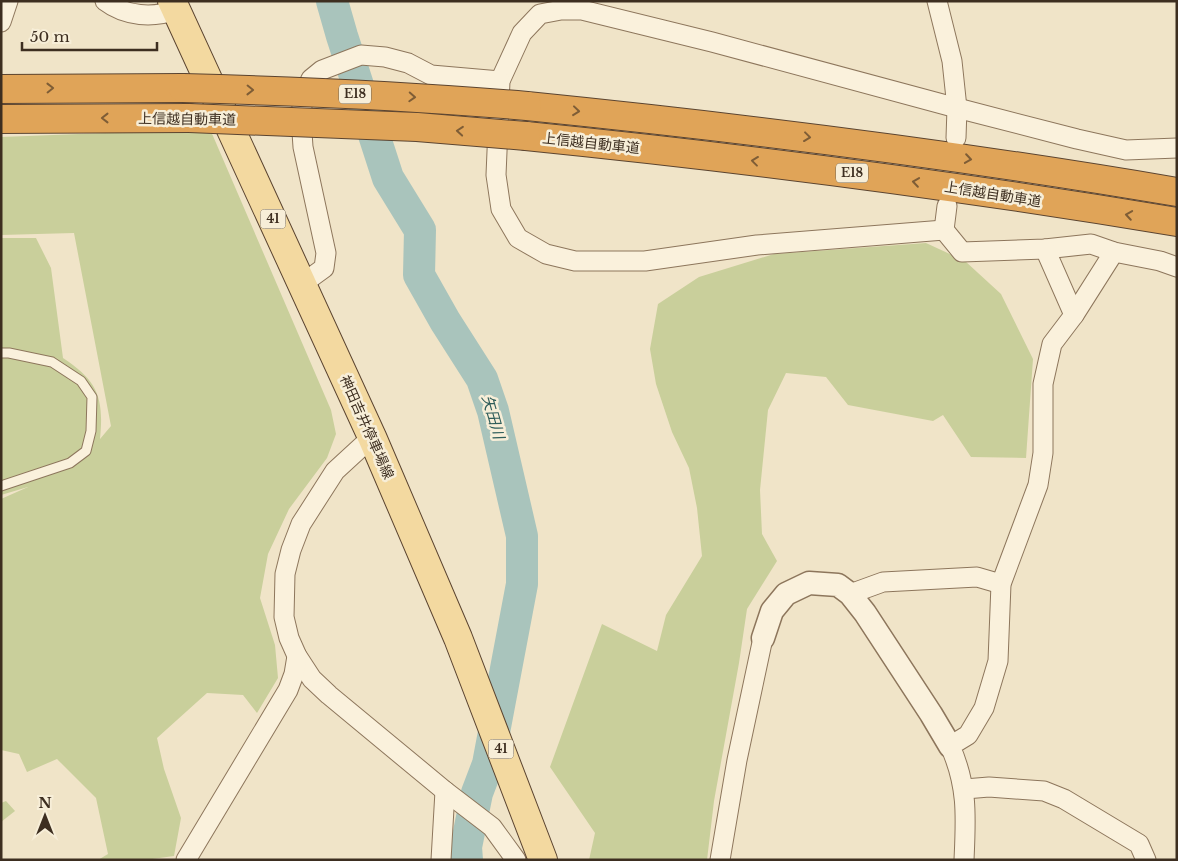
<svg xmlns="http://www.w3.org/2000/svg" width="1178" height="861" viewBox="0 0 1178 861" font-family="'Libre Baskerville','Noto Sans JP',serif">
  <rect width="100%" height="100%" fill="#f0e4c8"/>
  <g fill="#c9cf9b">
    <path d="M210 129 331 410 336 434 327 458 289 509 268 554 260 598 275 645 278 678 257 713 243 695 207 693 157 738 164 769 181 818 174 856 145 860H98L108 854 96 798 57 759 27 772 19 754 1 750V499L28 487 1 495V238H36L51 268 63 358C98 381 104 398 100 439L111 426 74 233 1 235V137Z"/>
    <polygon points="926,243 965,261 1001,294 1033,359 1026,458 971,457 943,415 933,421 848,405 826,377 786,373 768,410 760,490 762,534 777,561 747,609 739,663 714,801 707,860 589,860 595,833 550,767 602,624 657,651 666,615 702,556 697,508 689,468 672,432 656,384 650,349 658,304 699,277 774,254"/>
    <polygon points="6,801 15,811 1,822 1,803"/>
  </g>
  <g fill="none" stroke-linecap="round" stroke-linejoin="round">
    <polyline stroke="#a9c4bc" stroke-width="32" points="332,1 342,36 388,178 420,230 419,275 445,321 482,379 493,411 522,536 522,584 488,764 477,793 466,847 467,860"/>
    <defs>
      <polyline id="service" points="1,353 9,353 52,362 81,381 92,397 91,431 86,451 70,463 1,486"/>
      <g id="minor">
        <path d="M105 1C126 17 153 18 177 10"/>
        <polyline points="937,1 952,61 957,108 956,138"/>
        <polyline points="1,22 8,1"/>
        <polyline points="947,206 944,230 962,252 1045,249 1091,244 1114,252 1160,261 1177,267"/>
        <polyline points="944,230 757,245 645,261 575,261 546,254 518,238 501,209 496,175 500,81 522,33 540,14 561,10 582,10 712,42 957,108 1077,139 1126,150 1177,148"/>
        <polyline points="1045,249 1074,315"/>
        <polyline points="302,284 324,268 326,253 303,147 301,117 303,96 311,79 322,70 361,55 385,57 408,63 431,75 500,81"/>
        <polyline points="372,437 335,471 301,524 291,550 285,574 284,617 289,638 297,656 312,679 329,695 445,791 492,827 516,860"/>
        <polyline points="850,594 883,582 977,577 1001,584"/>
        <polyline points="965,789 989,787 1044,791 1064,799 1139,844 1146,860"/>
        <polyline points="186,860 288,690 294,674 297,656"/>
        <polyline points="441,860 445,791"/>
        <polyline points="720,860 737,760 763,638"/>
        <path d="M964 860C966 817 968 786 950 746L968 735 984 708 998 661 1001 584 1038 485 1043 453V384L1052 344 1074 315 1114 252"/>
      </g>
      <polyline id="tertiary" points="763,638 772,611 786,594 809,583 838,585 850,594 865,613 931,714 950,746"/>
      <polyline id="primary" points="172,1 372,437 458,638 543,860"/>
      <g id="motorway">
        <polyline points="1,89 183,88"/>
        <path d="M527 106C745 128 961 155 1177 192"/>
        <polyline points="1,119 189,118"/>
        <path d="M526 136C744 158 961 186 1177 222"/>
      </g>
    </defs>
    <use href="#service" stroke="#8d765c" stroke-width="11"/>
    <use href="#minor" stroke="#8d765c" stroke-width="21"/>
    <use href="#tertiary" stroke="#8d765c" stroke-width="25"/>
    <use href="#primary" stroke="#5b4430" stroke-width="30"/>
    <use href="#motorway" stroke="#5b4430" stroke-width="30"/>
    <use href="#service" stroke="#faf1dc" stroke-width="9"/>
    <use href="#minor" stroke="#faf1dc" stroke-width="19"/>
    <use href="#tertiary" stroke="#faf1dc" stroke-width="22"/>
    <use href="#primary" stroke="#f3d9a0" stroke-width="28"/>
    <use href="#motorway" stroke="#e0a458" stroke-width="28"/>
    <defs>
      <g id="motorway-bridge">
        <path d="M183 88C298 91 412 96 527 106"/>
        <polyline points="189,118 417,127 526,136"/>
      </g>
    </defs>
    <use href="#motorway-bridge" stroke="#5b4430" stroke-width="30" stroke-linecap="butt"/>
    <use href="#motorway-bridge" stroke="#e0a458" stroke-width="28"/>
  </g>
  <defs><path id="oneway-chevron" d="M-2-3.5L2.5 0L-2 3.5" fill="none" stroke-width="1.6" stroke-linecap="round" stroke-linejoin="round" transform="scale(1.25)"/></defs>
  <g stroke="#7e5d36">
    <use href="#oneway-chevron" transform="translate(50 88) rotate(-1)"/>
    <use href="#oneway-chevron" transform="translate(250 90) rotate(1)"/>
    <use href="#oneway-chevron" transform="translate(412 97) rotate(3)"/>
    <use href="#oneway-chevron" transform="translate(576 111) rotate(6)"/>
    <use href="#oneway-chevron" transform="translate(105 118) rotate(180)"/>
    <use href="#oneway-chevron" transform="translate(460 131) rotate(-175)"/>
    <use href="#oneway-chevron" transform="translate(807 137) rotate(7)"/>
    <use href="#oneway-chevron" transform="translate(968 159) rotate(8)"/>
    <use href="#oneway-chevron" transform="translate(755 161) rotate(-173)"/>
    <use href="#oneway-chevron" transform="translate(916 182) rotate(-172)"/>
    <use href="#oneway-chevron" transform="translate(1129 215) rotate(-171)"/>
  </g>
  <g text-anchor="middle" stroke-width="5" stroke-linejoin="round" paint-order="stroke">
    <g fill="#f7eed8" stroke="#756857" stroke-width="1">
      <rect x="339" y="84.5" width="32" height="19" rx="4"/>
      <rect x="836" y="163.5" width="32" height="19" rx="4"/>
      <rect x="260.5" y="209.5" width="25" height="19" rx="4"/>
      <rect x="488.5" y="739.5" width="25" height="19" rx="4"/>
    </g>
    <g font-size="12" font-weight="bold" fill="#3d2e20">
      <text x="355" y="98">E18</text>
      <text x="852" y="177">E18</text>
      <text x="273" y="223">41</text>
      <text x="501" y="753">41</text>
    </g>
    <g font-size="14" fill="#3d2e20" stroke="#f7eed8">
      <text transform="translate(187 119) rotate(1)" y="5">上信越自動車道</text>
      <text transform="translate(591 143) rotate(6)" y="5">上信越自動車道</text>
      <text transform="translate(993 194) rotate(9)" y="5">上信越自動車道</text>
      <text transform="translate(367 427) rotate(66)" y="5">神田吉井停車場線</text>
    </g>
    <g font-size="15" font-style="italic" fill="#2f5d5a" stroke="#f7eed8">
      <text transform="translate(493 417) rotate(74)" y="5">矢田川</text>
    </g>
  </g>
  <rect width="1178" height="861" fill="none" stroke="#3d2e20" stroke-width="5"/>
  <g transform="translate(45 816)" stroke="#f7eed8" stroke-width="4" paint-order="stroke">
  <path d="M0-4L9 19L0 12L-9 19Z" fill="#3d2e20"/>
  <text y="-8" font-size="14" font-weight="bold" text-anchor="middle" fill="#3d2e20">N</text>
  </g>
  <path d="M22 42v8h135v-8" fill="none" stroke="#3d2e20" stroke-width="2.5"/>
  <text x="30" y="42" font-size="15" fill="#3d2e20" stroke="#f7eed8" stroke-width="4" paint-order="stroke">50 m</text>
</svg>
